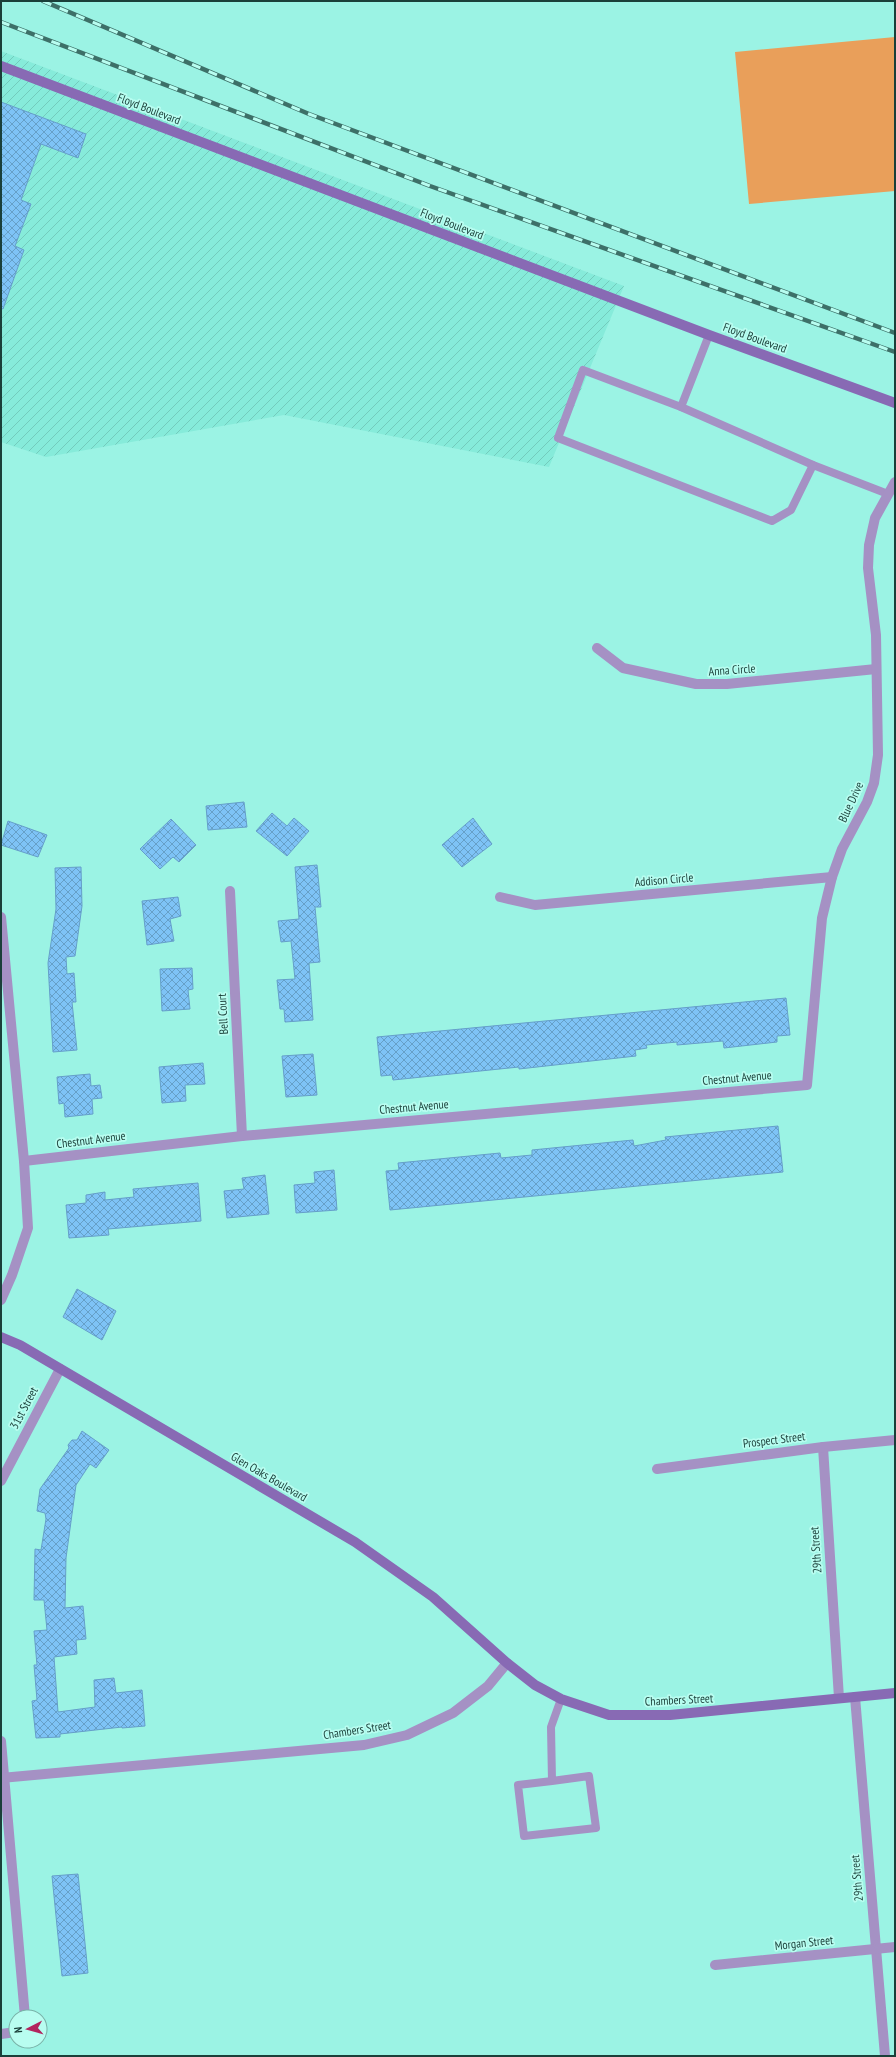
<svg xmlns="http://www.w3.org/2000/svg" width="896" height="2057" viewBox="0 0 896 2057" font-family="'PT Sans Narrow',sans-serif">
  <defs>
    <pattern id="industrial-furrows" width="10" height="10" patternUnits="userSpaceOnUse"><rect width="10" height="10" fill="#86ebda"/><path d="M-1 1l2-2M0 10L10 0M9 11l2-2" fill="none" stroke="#73cbbc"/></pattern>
    <pattern id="building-cross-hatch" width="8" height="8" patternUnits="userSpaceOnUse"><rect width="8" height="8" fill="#7ec3f6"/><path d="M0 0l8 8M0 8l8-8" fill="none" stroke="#66a0c8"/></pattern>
  </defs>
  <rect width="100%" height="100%" fill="#9bf3e4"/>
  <polygon fill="url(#industrial-furrows)" points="1,51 624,286 549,467 284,415 46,457 1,442"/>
  <polygon fill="#e99f5a" points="895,37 895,191 749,204 735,52"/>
  <g fill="url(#building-cross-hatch)" stroke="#659fca">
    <polygon points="1,102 86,134 78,158 41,144 21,200 31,204 15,246 24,250 3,309 1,308"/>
    <polygon points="244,802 247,827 208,830 206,806"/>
    <polygon points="272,813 287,826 294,818 309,831 287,856 256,831"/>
    <polygon points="473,818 492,844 462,867 442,845"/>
    <polygon points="171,819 196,845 179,862 173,857 160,869 140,849"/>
    <polygon points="8,821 47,835 38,857 1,845"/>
    <polygon points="317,865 321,907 315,907 320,962 309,963 313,1020 285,1022 284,1009 280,1009 277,980 295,979 291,941 281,942 278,921 299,919 295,867"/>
    <polygon points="81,867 82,906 75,956 66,957 67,974 74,973 76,1002 72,1002 77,1050 53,1052 48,963 56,909 55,868"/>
    <polygon points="178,897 181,916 170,919 174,941 147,945 142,901"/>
    <polygon points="192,968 193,989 188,990 190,1009 162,1011 160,969"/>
    <polygon points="786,998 790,1035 777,1036 777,1042 724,1048 723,1041 677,1045 677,1042 646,1045 647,1048 635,1050 636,1056 519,1069 519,1067 393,1080 392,1075 381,1076 377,1037"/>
    <polygon points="313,1054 317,1095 286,1097 282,1056"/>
    <polygon points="203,1063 205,1084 185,1085 186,1101 162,1103 159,1067"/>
    <polygon points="90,1074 91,1086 100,1085 102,1098 92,1099 93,1114 65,1117 64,1103 59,1104 57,1077"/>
    <polygon points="778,1126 783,1172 390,1210 386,1171 399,1170 398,1163 500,1153 501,1158 532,1155 532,1150 633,1140 634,1146 666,1140 665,1137"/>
    <polygon points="334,1170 337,1210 296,1213 294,1185 315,1183 314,1172"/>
    <polygon points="265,1175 269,1214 227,1218 224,1191 244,1189 242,1178"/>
    <polygon points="198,1183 201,1221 108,1229 109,1235 69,1238 66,1205 86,1203 86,1195 105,1192 105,1200 134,1197 133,1189"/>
    <polygon points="77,1289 116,1311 102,1340 63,1317"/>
    <polygon points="82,1431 109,1450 96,1468 90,1464 76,1485 66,1558 65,1608 83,1606 86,1639 76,1640 77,1654 54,1657 58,1712 95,1707 94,1680 114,1678 116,1693 142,1690 145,1726 122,1728 122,1727 60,1734 60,1737 36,1738 32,1701 37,1700 34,1665 37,1665 34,1631 47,1630 44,1600 34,1600 35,1549 41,1550 46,1519 45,1513 37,1511 40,1489 69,1448 68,1445 72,1440 77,1440"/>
    <polygon points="78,1874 88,1973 62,1976 52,1876"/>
  </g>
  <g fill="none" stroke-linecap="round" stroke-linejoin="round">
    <g stroke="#a591c4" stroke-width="8">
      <polyline points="709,335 681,407 813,465 888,494"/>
      <polyline points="681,407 583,370 558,438 772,521 791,510 813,465"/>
      <polyline points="552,1781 518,1785 524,1836 596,1828 589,1776 552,1781 551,1727 561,1699"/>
    </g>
    <g stroke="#a591c4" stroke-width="10">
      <polyline points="597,648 623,668 696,684 727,684 876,669"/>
      <polyline points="230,891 242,1136"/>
      <polyline points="500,897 535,905 832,877"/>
      <polyline points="1,917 24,1161 28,1228 12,1275 1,1300"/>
      <polyline points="24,1161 242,1136 807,1085 822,918 832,877 842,849 867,802 874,783 878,755 876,635 868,568 869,545 875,518 895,482"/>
      <polyline points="823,1447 839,1698"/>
      <polyline points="657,1469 823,1447 895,1440"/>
      <polyline points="1,1481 60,1369"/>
      <polyline points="855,1697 885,2056"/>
      <polyline points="1,1741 25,2017"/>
      <polyline points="1,1778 364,1745 407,1735 453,1713 488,1686 507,1663"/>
      <polyline points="715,1965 895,1947"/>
      <polyline points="1,2034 16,2032"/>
    </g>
    <g stroke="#886ab4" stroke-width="10">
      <polyline points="1,66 709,335 895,403"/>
      <polyline points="1,1337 20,1345 355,1542 433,1597 507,1663 535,1685 561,1699 609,1715 670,1715 895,1693"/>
    </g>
    <defs>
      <g id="rail">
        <polyline points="43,1 309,114 895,333"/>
        <polyline points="1,22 430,186 895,352"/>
      </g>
    </defs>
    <use href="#rail" stroke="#3d7068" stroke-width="4.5"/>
    <use href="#rail" stroke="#b8fdf0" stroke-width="3" stroke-dasharray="9" stroke-linecap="butt"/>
  </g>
  <g text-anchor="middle" stroke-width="3.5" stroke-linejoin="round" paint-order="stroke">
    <g font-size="12" fill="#1a3f39" stroke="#b8fdf0">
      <text transform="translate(149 109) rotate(21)" y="4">Floyd Boulevard</text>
      <text transform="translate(452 224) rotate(21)" y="4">Floyd Boulevard</text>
      <text transform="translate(755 338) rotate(20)" y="4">Floyd Boulevard</text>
      <text transform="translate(732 670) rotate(-4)" y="4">Anna Circle</text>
      <text transform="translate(851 802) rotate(-65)" y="4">Blue Drive</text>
      <text transform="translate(664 880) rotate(-5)" y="4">Addison Circle</text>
      <text transform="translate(223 1014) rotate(-93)" y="4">Bell Court</text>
      <text transform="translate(737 1078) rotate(-5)" y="4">Chestnut Avenue</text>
      <text transform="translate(414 1107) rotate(-5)" y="4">Chestnut Avenue</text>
      <text transform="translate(91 1140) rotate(-7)" y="4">Chestnut Avenue</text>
      <text transform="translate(24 1408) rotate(-62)" y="4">31st Street</text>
      <text transform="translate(774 1440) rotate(-7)" y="4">Prospect Street</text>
      <text transform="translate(269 1477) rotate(30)" y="4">Glen Oaks Boulevard</text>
      <text transform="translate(816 1550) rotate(-94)" y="4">29th Street</text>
      <text transform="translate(679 1700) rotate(-3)" y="4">Chambers Street</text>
      <text transform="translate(357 1730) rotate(-9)" y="4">Chambers Street</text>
      <text transform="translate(857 1878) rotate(-95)" y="4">29th Street</text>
      <text transform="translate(804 1943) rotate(-6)" y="4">Morgan Street</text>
    </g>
  </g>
  <rect width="896" height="2057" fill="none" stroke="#1a3f39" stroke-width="4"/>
  <g transform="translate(28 2029) rotate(264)"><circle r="19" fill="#b8fdf0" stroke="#79b1a7"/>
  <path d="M0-3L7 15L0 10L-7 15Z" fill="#b2255e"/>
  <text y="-6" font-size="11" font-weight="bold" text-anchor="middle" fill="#1a3f39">N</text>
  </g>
</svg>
